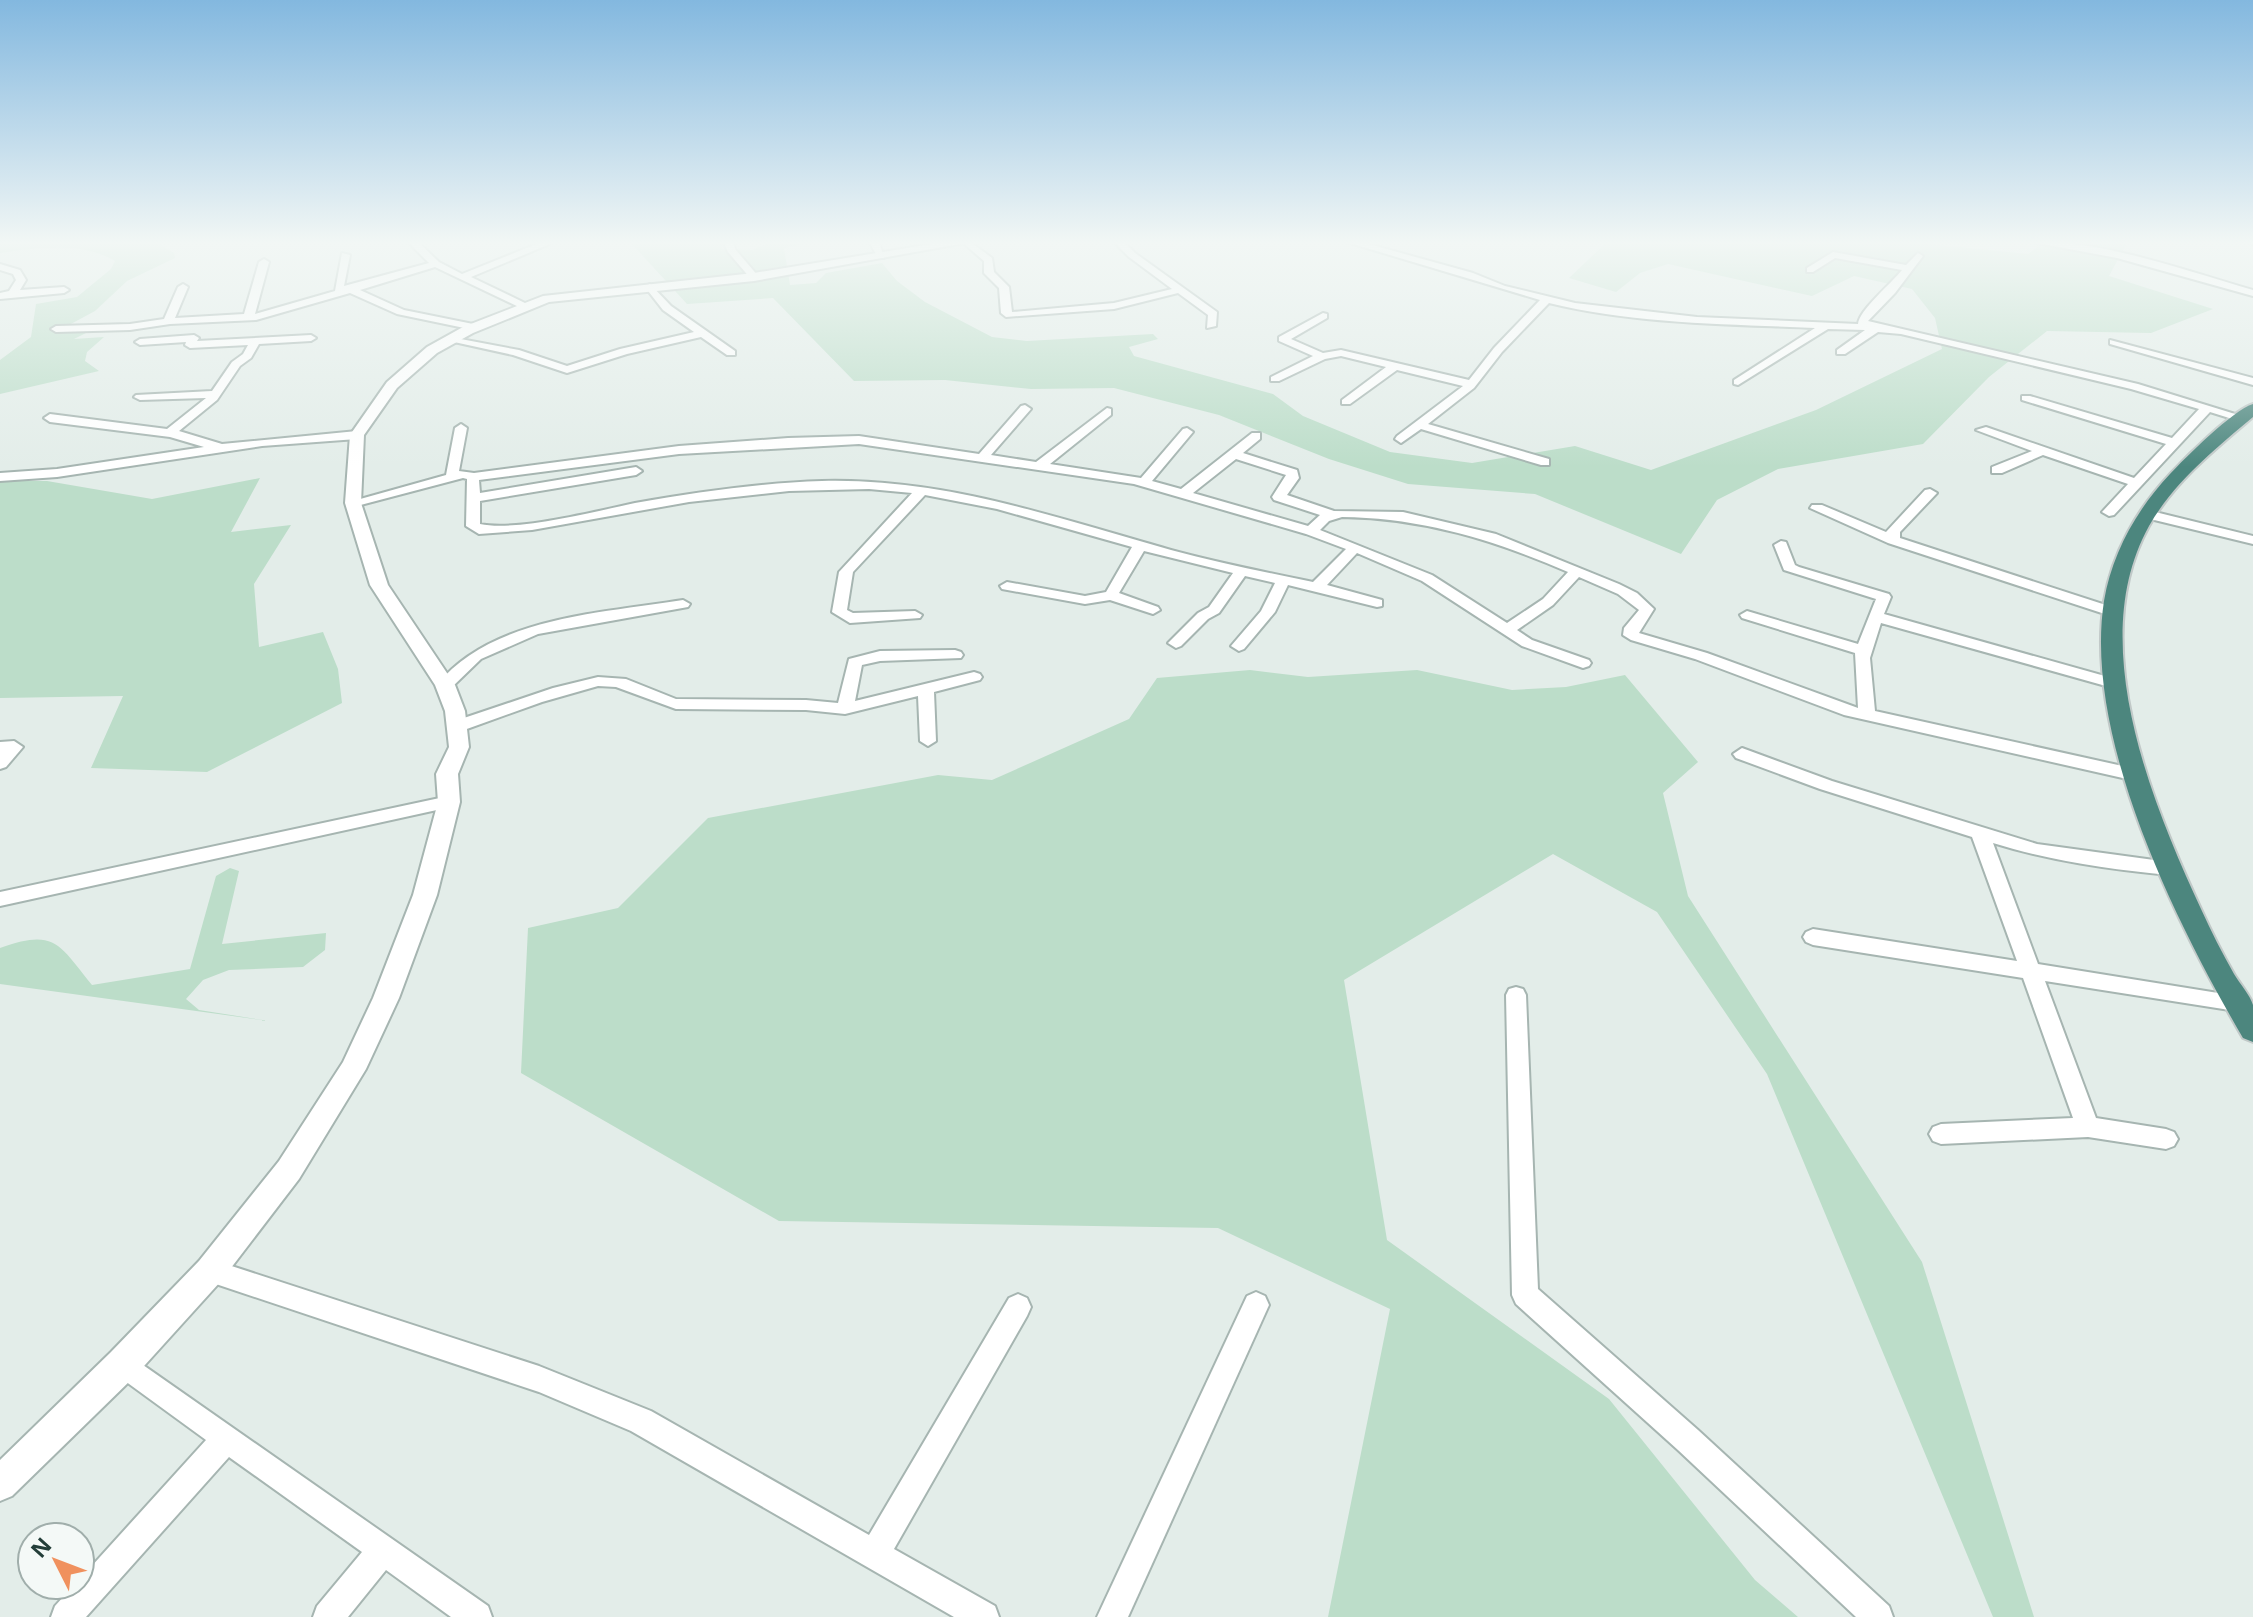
<svg xmlns="http://www.w3.org/2000/svg" width="2253" height="1617" viewBox="0 0 2253 1617" font-family="'Open Sans',sans-serif">
  <rect width="100%" height="100%" fill="#e3ede9"/>
  <g fill="#bcddc9">
    <path d="M0 241H154L174 253 175 258 127 281 95 311 69 325 100 326 74 339 104 337 87 352 85 361 99 371 0 394V360L31 337 36 304 77 297 111 269 115 261C81 241 37 248 0 253Z"/>
    <polygon points="647,241 722,241 722,249 752,250 773,241 821,241 784,248 790,285 816,283 826,273 882,263 897,281 925,302 992,337 1027,341 1153,334 1158,339 1129,347 1134,356 1273,394 1303,416 1390,452 1472,463 1575,446 1651,470 1816,410 1942,349 1935,318 1912,289 1854,276 1812,296 1668,264 1640,273 1616,292 1569,278 1608,241 1899,241 2028,254 2045,241 2128,241 2109,276 2213,309 2151,333 2047,331 1989,377 1923,444 1778,469 1717,500 1681,554 1535,494 1408,484 1329,459 1219,415 1114,388 1031,389 945,380 854,381 773,298 687,304 632,244"/>
    <polygon points="260,478 231,532 291,525 254,584 259,647 323,632 338,669 342,703 207,772 91,768 123,696 0,698 0,481 47,481 152,499"/>
    <polygon points="1250,670 1308,677 1417,670 1512,690 1566,687 1625,675 1698,762 1663,793 1688,896 1922,1262 2034,1617 1993,1617 1767,1074 1657,912 1553,854 1344,980 1387,1240 1609,1399 1755,1580 1798,1617 1328,1617 1390,1309 1218,1228 779,1221 521,1073 528,928 618,908 708,818 938,775 992,780 1129,719 1157,678"/>
    <path d="M230 868 239 871 222 944 326 933 325 950 303 967 229 970 203 980 186 999 199 1010 269 1021 0 984V948C56 928 59 945 92 985L190 969 216 876Z"/>
  </g>
  <g fill="none" stroke-linecap="round" stroke-linejoin="round">
    <defs>
      <g id="minor">
        <polygon points="407,241 417,241 439,262 462,274 544,241 557,241 471,277 527,304 528,306 523,309 435,267 360,290 404,310 478,325 479,327 474,330 397,314 350,293 256,320 170,324 130,330 56,332 51,329 56,326 130,324 164,319 178,287 183,284 188,287 175,318 244,314 259,262 264,259 269,262 255,314 335,291 342,253 350,255 344,286 429,263"/>
        <polygon points="723,241 733,241 735,249 759,277 757,279 751,279 728,252"/>
        <polygon points="869,241 879,241 884,258 878,258"/>
        <polygon points="961,241 969,241 992,258 994,272 1009,287 1012,312 1114,303 1172,289 1129,257 1113,241 1123,241 1135,253 1217,312 1216,326 1207,328 1208,315 1178,293 1114,309 1006,317 1001,313 999,288 984,273 984,261"/>
        <path d="M1343 241H1358L1473 273 1505 286 1575 303 1697 317 1858 324C1859 310 1892 283 1902 270L1835 258 1813 272H1807V268L1833 252 1906 265 1918 253 1923 256 1895 293 1868 321 2138 384 2248 418 2242 422 2210 412 2114 515 2109 516 2102 512 2128 484 2043 455 2002 473H1992V467L2032 451 1976 430 1986 427 2134 478 2166 444 2022 400V396H2030L2172 438 2199 409 2131 389 1901 334 1878 332 1845 354H1837V350L1865 330 1828 329 1738 385 1734 384V380L1815 328C1727 324 1635 324 1549 303L1502 352 1474 388 1428 424 1549 459V465H1541L1421 429 1401 443 1395 439 1397 436 1463 386 1397 370 1350 404H1342V400L1386 367 1341 356 1325 359 1279 381H1271V377L1313 356 1279 341V337L1323 313 1327 314V318L1291 339 1323 353 1341 350 1469 380 1494 348 1540 300Z"/>
        <path d="M2026 241C2103 240 2180 269 2253 290V296L2117 258Z"/>
        <polygon points="2247,241 2253,241 2253,244 2249,243"/>
        <polygon points="0,264 20,270 26,280 20,290 64,287 69,290 64,293 0,299 0,293 9,291 16,280 13,274 0,270"/>
        <polygon points="650,284 671,306 735,351 735,355 727,355 701,337 627,354 567,373 513,355 445,340 450,337 519,350 567,366 620,349 694,332 663,310 645,287"/>
        <polygon points="194,335 199,338 197,341 311,335 316,338 311,341 259,344 251,358 240,366 217,400 179,431 222,444 357,431 363,435 357,439 262,446 57,477 0,481 0,473 57,469 204,447 170,437 50,422 44,418 50,414 167,429 206,398 140,400 134,397 136,395 212,391 232,362 243,354 248,345 190,348 185,345 186,342 140,345 135,342 140,339"/>
        <polygon points="2110,340 2253,378 2253,385 2110,344"/>
        <path d="M1025 405 1031 409 991 455 1036 462 1107 408 1111 409V415L1050 464 1141 478 1183 429 1187 428 1193 432 1152 481 1181 489 1252 433H1260V439L1243 453 1297 470 1299 478 1287 495 1334 511 1403 512 1496 534 1619 584 1637 593 1654 609 1639 633 1707 653 1858 708 1855 653 1742 618 1740 615 1747 611 1858 644 1876 599 1784 570 1774 545 1781 541 1786 542 1795 565 1799 567 1889 594 1891 597 1884 614 2119 680 2121 683 2113 688 1881 623 1870 658 1875 711 2136 769 2145 775 2136 781 1844 715 1695 659 1631 640 1623 635 1624 628 1639 610 1618 594 1579 577 1553 605 1517 630 1532 640 1589 660 1591 663 1589 666 1583 668 1522 646 1422 581 1357 553 1327 585 1382 600V606L1377 607 1288 585 1275 612 1244 649 1239 651 1231 646 1261 611 1275 583 1245 576 1219 613 1208 619 1181 646 1176 648 1168 643 1198 613 1209 607 1233 573 1144 551 1119 593 1158 607 1160 610 1153 614 1110 600 1085 604 1002 589 1000 586 1007 582 1085 596 1106 592 1132 547 997 509 925 495 853 572 847 610 853 613 915 611 922 615 920 618 850 623 832 612 839 572 912 493 869 489 789 491 689 502 532 530 479 534 466 526 467 479 463 478 353 507 346 503 446 475 455 428 461 424 467 428 459 471 474 473 679 446 788 438 859 436 979 454 1021 406ZM859 444 1134 484 1306 534 1346 549 1313 582C1266 572 1218 563 1171 550 1055 517 944 478 822 481 760 483 697 492 635 503 597 511 516 532 480 524V501L636 475 642 471 636 467 480 493 479 480 679 454ZM1236 459 1286 475 1272 497 1274 500 1320 515 1308 526 1193 493ZM1342 517C1423 518 1494 540 1568 572L1543 599 1507 623 1432 575 1320 530 1329 521Z"/>
        <polygon points="1930,489 1937,493 1900,532 1900,538 2118,609 2120,612 2113,616 2108,615 1888,543 1810,508 1812,505 1822,505 1886,532 1925,490"/>
        <polygon points="2147,510 2253,536 2253,544 2142,517 2142,511"/>
        <path d="M683 600 690 604 688 607 538 634 481 659 451 688H439L437 685C491 617 603 613 683 600Z"/>
        <polygon points="955,650 961,652 963,655 961,658 880,661 862,665 855,701 974,672 980,674 982,677 980,680 934,692 936,741 928,746 920,741 918,696 845,714 806,710 676,709 616,687 598,686 542,702 464,730 452,730 450,726 452,722 553,688 598,677 626,679 676,699 806,700 838,703 849,659 880,651"/>
        <polygon points="14,741 23,747 6,767 0,769 0,742"/>
        <path d="M1742 748 1832 781 2037 844 2176 863 2178 868 2176 873 2169 875C2109 869 2051 861 1993 843L2038 964 2243 997 2247 1003 2243 1009 2236 1011 2045 981 2096 1118 2166 1129 2174 1132 2178 1139 2174 1146 2166 1149 2088 1137 1941 1144 1933 1141 1929 1134 1933 1127 1941 1124 2073 1118 2023 978 1813 945 1806 942 1803 937 1806 932 1813 929 2017 961 1972 837 1820 789 1736 758 1733 754Z"/>
        <polygon points="449,796 455,798 458,802 455,806 0,906 0,892"/>
        <polygon points="1516,987 1523,989 1526,995 1538,1289 1698,1430 1889,1606 1893,1617 1856,1617 1678,1450 1516,1304 1512,1295 1506,995 1509,989"/>
        <polygon points="210,1259 539,1366 651,1411 869,1535 1009,1298 1018,1294 1027,1298 1031,1307 1027,1316 894,1549 995,1606 999,1617 954,1617 631,1431 539,1392 201,1279 197,1271 201,1263"/>
        <polygon points="1256,1292 1265,1296 1269,1305 1128,1617 1097,1617 1247,1296"/>
        <polygon points="123,1351 488,1606 492,1617 451,1617 386,1570 348,1617 313,1617 317,1606 362,1552 229,1457 86,1617 51,1617 55,1606 74,1585 80,1585 80,1579 206,1440 114,1373 110,1364 114,1355"/>
      </g>
      <polygon id="tertiary" points="950,241 976,241 754,281 549,302 473,333 437,353 397,388 364,435 361,503 388,585 455,685 465,711 469,747 458,774 460,802 437,895 399,998 366,1069 299,1179 221,1281 135,1376 12,1496 0,1501 0,1460 111,1352 199,1261 279,1161 343,1062 373,998 413,895 438,802 436,774 449,747 445,711 435,685 370,585 345,503 350,435 387,382 427,347 463,327 543,296 754,273"/>
      <path id="trunk" d="M2253 404V417C2215 449 2174 482 2149 526 2085 641 2151 801 2201 909 2211 931 2222 953 2234 974 2240 984 2250 995 2253 1005 2253 1015 2253 1031 2253 1042L2243 1038C2176 923 2083 737 2104 601 2112 553 2137 509 2170 474 2185 458 2233 410 2253 404Z"/>
    </defs>
    <use href="#minor" stroke="#a6b5b1" stroke-width="4"/>
    <use href="#tertiary" stroke="#a6b5b1" stroke-width="4"/>
    <use href="#trunk" stroke="#c1c9c8" stroke-width="4"/>
    <use href="#minor" fill="#fff" fill-rule="evenodd"/>
    <use href="#tertiary" fill="#fff" fill-rule="evenodd"/>
    <use href="#trunk" fill="#4c867e" fill-rule="evenodd"/>
  </g>
  <linearGradient id="sky" x2="0" y2="1"><stop stop-color="#83b8df"/><stop offset="0.52" stop-color="#f2f7f5"/><stop offset="1" stop-color="#f2f7f5" stop-opacity="0"/></linearGradient>
  <rect width="2253" height="467" fill="url(#sky)"/>
  <g transform="translate(56 1561) rotate(312)"><circle r="38" fill="#f4f9f7" stroke="#a0aeab" stroke-width="2"/>
  <path d="M0-6L14 30L0 20L-14 30Z" fill="#f0915e"/>
  <text y="-12" font-size="22" font-weight="bold" text-anchor="middle" fill="#233e39">N</text>
  </g>
</svg>
